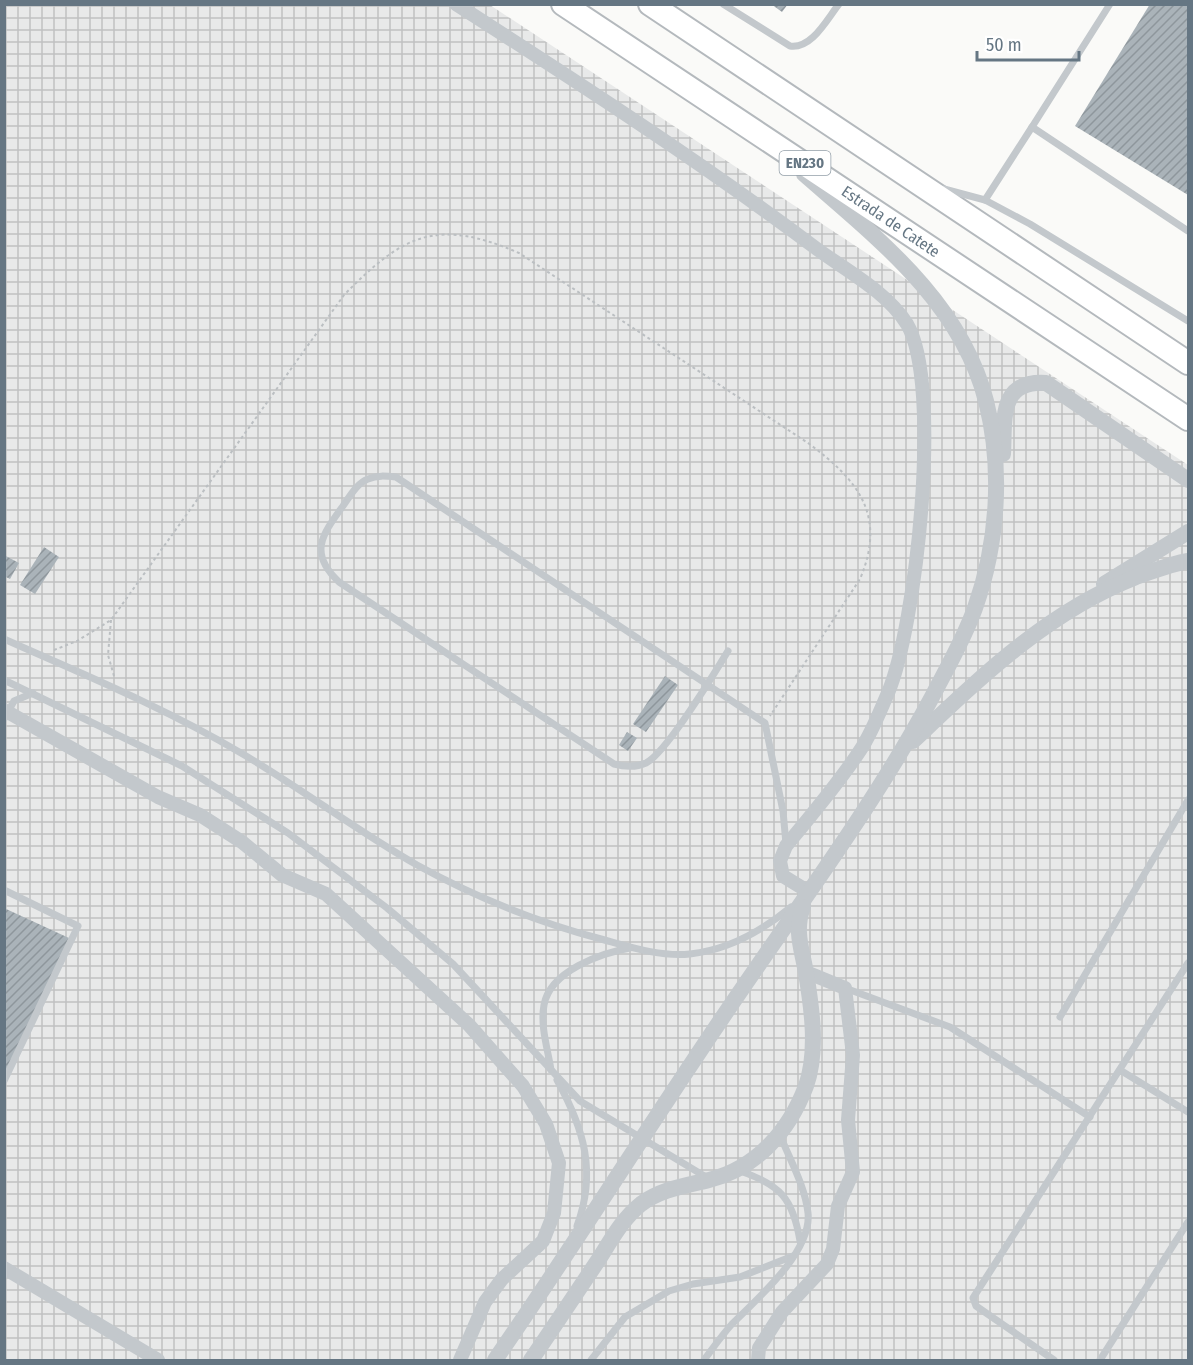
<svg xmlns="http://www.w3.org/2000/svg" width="1193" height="1365" viewBox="0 0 1193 1365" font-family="'Fira Sans Condensed',sans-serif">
  <defs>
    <pattern id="industrial-grid" width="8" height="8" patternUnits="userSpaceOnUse" patternTransform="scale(1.5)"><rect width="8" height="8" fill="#e8e9e9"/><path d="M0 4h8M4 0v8" fill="none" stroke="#c0c1c2"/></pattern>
    <pattern id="building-hatch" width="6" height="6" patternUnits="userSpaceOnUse" patternTransform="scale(1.5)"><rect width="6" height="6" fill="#aab3b9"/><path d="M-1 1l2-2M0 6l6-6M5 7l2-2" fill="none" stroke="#8e969c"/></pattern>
  </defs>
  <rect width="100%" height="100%" fill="#fafaf8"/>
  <polygon fill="url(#industrial-grid)" points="5,5 490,5 1188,465 1188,1360 5,1360"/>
  <g fill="url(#building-hatch)">
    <polygon points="771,4 788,4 782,12"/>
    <polygon points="1150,4 1188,4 1188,195 1075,126"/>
    <polygon points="44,547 59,557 35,594 20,585"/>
    <polygon points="4,555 19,563 10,579 4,576"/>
    <polygon points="665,676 678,685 646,732 633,724"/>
    <polygon points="627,732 637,738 628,751 619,745"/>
    <polygon points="4,908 69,938 4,1076"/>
  </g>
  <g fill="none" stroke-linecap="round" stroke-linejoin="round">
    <defs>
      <g id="trunk">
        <polyline points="563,4 1188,419"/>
        <polyline points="650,4 1188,363"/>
      </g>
    </defs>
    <use href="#trunk" stroke="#b4b9bd" stroke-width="26"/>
    <g stroke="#bbbfc2" stroke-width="2" stroke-dasharray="3 3" stroke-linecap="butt">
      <polyline points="111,620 108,655 114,676"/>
      <path d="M54 650 77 641 111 620 344 295C403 235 436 217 519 253L808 443C858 480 887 515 860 579L770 716"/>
    </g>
    <g stroke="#c3c8cc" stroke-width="7">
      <path d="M723 4 790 46C812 49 827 19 839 4"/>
      <polyline points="1110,4 1032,127 1188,231"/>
      <polyline points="944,189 985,200 1030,224 1188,321"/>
      <polyline points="985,200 1032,127"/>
      <path d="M4 639C85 675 165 708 241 753 301 788 357 831 417 865 475 897 537 922 601 939 630 947 660 957 690 954 729 950 762 931 791 907"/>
      <path d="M728 651C714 674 666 753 646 763 635 768 625 767 614 764L339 582C308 553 322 535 343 506 350 496 357 483 368 479 377 475 386 476 396 477L765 723 783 811 786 844"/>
      <polyline points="4,680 182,766 288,833 387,908 453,964 580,1101 706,1177"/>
      <polyline points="4,719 14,701 33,693"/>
      <polyline points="4,890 78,926 4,1081"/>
      <polyline points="845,988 950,1027 1090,1117"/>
      <polyline points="1060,1017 1188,800"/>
      <path d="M551 1070C548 1050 540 1026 544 1005 550 971 601 953 630 948"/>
      <polyline points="1120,1070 1188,1112"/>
      <path d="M557 1080C584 1129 597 1172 577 1226"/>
      <path d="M740 1171C781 1185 793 1199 800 1241"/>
      <polyline points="591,1360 625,1317 669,1291 693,1284 740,1277 793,1256"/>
      <path d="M704 1360C713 1348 722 1335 732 1324 757 1299 812 1252 808 1213 805 1186 790 1160 780 1135"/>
      <polyline points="1054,1360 976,1306 973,1298 1188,963"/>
      <polyline points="1100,1360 1188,1222"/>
    </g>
    <g stroke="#c3c8cc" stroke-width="14">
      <path d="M456 4C579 83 701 162 817 249 847 271 887 292 907 324 943 385 916 627 888 693 880 711 872 732 861 749 839 783 812 814 786 846L780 861 783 876 809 892"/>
      <polyline points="4,710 158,797 200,815 242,842 282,875 326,894 469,1025 523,1086 546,1124 559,1163 554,1213 543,1241 502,1279 485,1302 460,1360"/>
      <polyline points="4,1268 158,1360"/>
      <polyline points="758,1360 759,1348 782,1312 827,1264 833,1249 838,1206 853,1172 848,1120 853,1055 845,988 806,972"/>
    </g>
    <g stroke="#c3c8cc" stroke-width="16">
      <path d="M1003 454C1005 420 998 380 1046 383L1188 480"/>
      <polyline points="1104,584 1188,532"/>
      <path d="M913 741C981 677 1047 612 1136 577 1154 571 1170 564 1188 561"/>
      <path d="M495 1360C580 1237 659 1109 744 986 809 891 878 798 932 697 947 668 964 639 975 608 998 543 1003 468 986 401 961 302 877 238 804 174"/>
      <path d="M531 1360C553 1328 575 1295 597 1262 610 1242 622 1219 641 1204 661 1189 685 1186 709 1180 757 1168 789 1131 806 1086 818 1052 812 1009 806 973 802 949 794 931 803 907"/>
    </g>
    <use href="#trunk" stroke="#fff" stroke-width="22"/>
  </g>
  <g text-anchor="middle" stroke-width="6" stroke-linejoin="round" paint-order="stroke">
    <rect fill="#fff" stroke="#939fa8" stroke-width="1.5" x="779.5" y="151" width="51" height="24" rx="4.5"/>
    <g font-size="15" font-weight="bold" fill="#657683">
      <text x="805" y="168">EN230</text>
    </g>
    <g font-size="16" fill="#657683" stroke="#fff">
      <text transform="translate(891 221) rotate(34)" y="6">Estrada de Catete</text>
    </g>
  </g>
  <rect width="1193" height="1365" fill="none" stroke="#657683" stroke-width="12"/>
  <path d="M977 51v9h102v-9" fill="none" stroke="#657683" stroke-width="3"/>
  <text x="986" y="51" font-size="18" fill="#657683" stroke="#ffffff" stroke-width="4.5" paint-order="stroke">50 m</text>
</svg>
